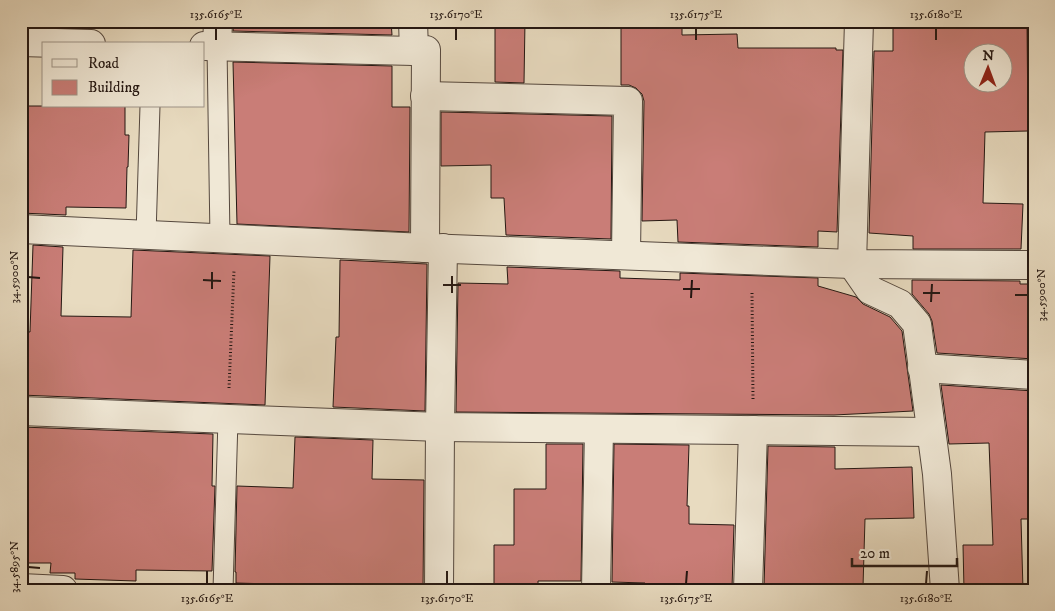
<svg xmlns="http://www.w3.org/2000/svg" width="1055" height="611" viewBox="0 0 1055 611" font-family="'IM FELL DW Pica',serif">
  <rect width="100%" height="100%" fill="#e8dbc0"/>
  <filter id="stains"><feTurbulence type="fractalNoise" baseFrequency=".004" numOctaves="4"/><feColorMatrix values="0 0 0 0 .2 0 0 0 0 .09 0 0 0 0 .02 0 0 0 .5 -.17"/></filter>
  <radialGradient id="worn" r=".72"><stop offset=".6" stop-color="#630" stop-opacity="0"/><stop offset="1" stop-color="#630" stop-opacity=".3"/></radialGradient>
  <g fill="#c97d77" stroke="#241712" fill-rule="evenodd">
    <polygon points="234,21 391,21 392,35 233,31"/>
    <polygon points="495,21 525,21 524,83 495,82"/>
    <polygon points="621,21 682,21 682,35 737,34 738,48 836,48 836,50 843,50 837,232 818,231 818,247 678,242 677,220 642,221 644,101 642,94 636,88 629,85 621,85"/>
    <path d="M893 21H1027L1028 131 985 132 983 203 1023 204 1021 249H913V236L869 233 874 51H893ZM972 52H1002V82H972Z"/>
    <polygon points="233,62 392,66 392,107 410,107 409,232 237,224"/>
    <polygon points="21,106 125,106 125,135 129,135 128,167 127,167 126,208 66,207 66,215 21,213"/>
    <polygon points="441,112 612,116 611,239 506,235 504,198 491,198 491,165 441,166"/>
    <polygon points="33,245 63,247 61,316 131,317 133,250 270,256 265,405 21,395 21,331 30,332"/>
    <polygon points="340,260 427,264 425,411 333,407 336,337 339,337"/>
    <polygon points="507,267 620,271 620,278 680,280 680,273 818,278 818,286 856,297 863,304 890,317 902,331 913,411 834,415 456,412 458,283 508,284"/>
    <polygon points="912,280 1020,281 1020,284 1034,284 1034,359 937,353 932,321 929,314 912,294"/>
    <polygon points="941,385 1034,391 1034,519 1021,519 1023,590 964,590 963,545 993,545 989,443 949,444"/>
    <polygon points="21,427 213,434 212,486 215,486 212,571 136,570 136,581 75,579 75,573 50,573 51,563 21,563"/>
    <polygon points="295,437 373,440 372,479 424,480 423,590 340,590 340,586 236,583 236,572 235,572 237,486 293,488"/>
    <polygon points="546,444 583,444 581,581 538,581 538,584 494,584 494,545 514,545 514,489 546,489"/>
    <polygon points="614,444 689,445 687,506 689,506 689,524 734,525 732,588 645,586 645,583 612,582"/>
    <polygon points="768,446 835,447 835,469 912,467 914,518 865,519 863,587 764,587"/>
  </g>
  <g fill="none" stroke-linecap="round" stroke-linejoin="round">
    <defs>
      <g id="lane">
        <polyline points="217,47 220,238"/>
        <polyline points="146,235 150,106"/>
        <polyline points="223,590 228,419"/>
      </g>
      <g id="street">
        <polyline points="413,21 414,51 426,50 425,248"/>
        <polyline points="859,21 852,264 870,290 900,304 917,324 937,474 945,590"/>
        <polyline points="21,42 91,44"/>
        <polyline points="204,46 414,51"/>
        <polyline points="217,47 218,21"/>
        <polyline points="425,96 628,101 626,255"/>
        <polyline points="21,229 425,248 852,264 1034,265"/>
        <polyline points="922,368 1034,375"/>
        <polyline points="21,411 440,427 931,432"/>
        <polyline points="21,588 63,590"/>
        <polyline points="439,590 440,427 443,248"/>
        <polyline points="596,590 599,429"/>
        <polyline points="748,590 753,430"/>
      </g>
    </defs>
    <use href="#lane" stroke="#55483e" stroke-width="21"/>
    <use href="#street" stroke="#55483e" stroke-width="30"/>
    <g stroke="#241712" stroke-width="3" stroke-dasharray="1 2.5" stroke-linecap="butt">
      <polyline points="752,293 753,399"/>
      <polyline points="229,388 234,270"/>
    </g>
    <use href="#lane" stroke="#f0e8d6" stroke-width="19"/>
    <use href="#street" stroke="#f0e8d6" stroke-width="28"/>
  </g>
  <path fill="none" stroke="#241712" stroke-width="2" d="M216 40V28M456 40V28M696 40V28M936 40V28M28 277 40 278M203 280 221 281M443 285H461M212 289V272M683 289H700M452 293V276M923 293H940M1015 295H1028M691 298 692 280M931 302 932 284M28 567 40 568M207 584V571M447 584V571M686 584 687 571M926 584 927 571"/>
  <rect width="1055" height="611" fill="none" stroke="#e8dbc0" stroke-width="55"/>
  <rect x="42" y="42" width="162" height="65" fill="#f0e8d6" stroke="#9e9488"/>
  <rect x="52" y="59" width="25" height="8" fill="#f0e8d6" stroke="#9e9488"/>
  <text x="88" y="68" font-size="15" fill="#241712">Road</text>
  <rect x="52" y="80" width="25" height="15" fill="#c97d77" stroke="#9e9488"/>
  <text x="88" y="92" font-size="15" fill="#241712">Building</text>
  <g transform="translate(988 68) rotate(1)"><circle r="24" fill="#f0e8d6" stroke="#9e9488"/>
  <path d="M0-4L9 19L0 12L-9 19Z" fill="#8f2418"/>
  <text y="-8" font-size="14" font-weight="bold" text-anchor="middle" fill="#241712">N</text>
  </g>
  <path d="M852 558v8h105v-8" fill="none" stroke="#241712" stroke-width="2.5"/>
  <text x="860" y="558" font-size="15" fill="#241712" stroke="#f0e8d6" stroke-width="4" paint-order="stroke">20 m</text>
  <rect x="28" y="28" width="1000" height="556" fill="none" stroke="#241712" stroke-width="2"/>
  <g font-size="12" text-anchor="middle" fill="#241712">
    <text x="216" y="18">135.6165°E</text>
    <text x="456" y="18">135.6170°E</text>
    <text x="696" y="18">135.6175°E</text>
    <text x="936" y="18">135.6180°E</text>
    <text transform="translate(14 277) rotate(-90)" y="4">34.5900°N</text>
    <text transform="translate(1041 295) rotate(-90)" y="4">34.5900°N</text>
    <text transform="translate(14 567) rotate(-90)" y="4">34.5895°N</text>
    <text x="207" y="602">135.6165°E</text>
    <text x="447" y="602">135.6170°E</text>
    <text x="686" y="602">135.6175°E</text>
    <text x="926" y="602">135.6180°E</text>
  </g>
  <rect width="100%" height="100%" filter="url(#stains)"/>
  <rect width="100%" height="100%" fill="url(#worn)"/>
</svg>
